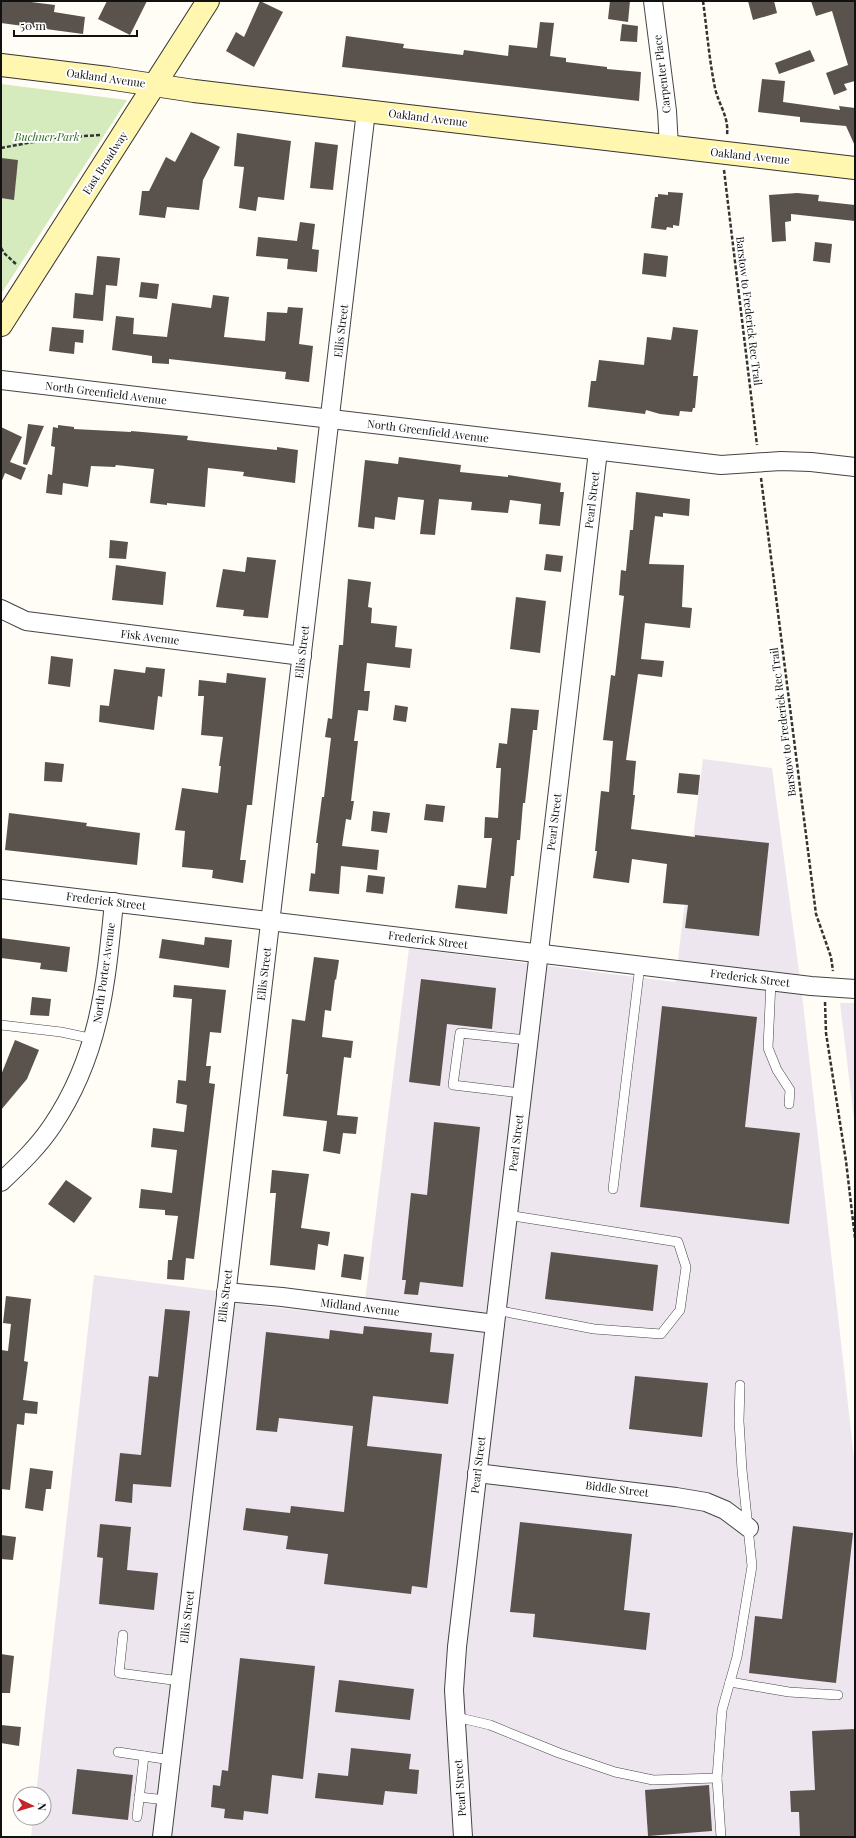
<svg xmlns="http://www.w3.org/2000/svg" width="856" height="1838" viewBox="0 0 856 1838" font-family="'Playfair Display',serif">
  <rect width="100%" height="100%" fill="#fffdf5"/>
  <g fill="#eee6ef">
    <polygon points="703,759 772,768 802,994 855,1467 855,1837 31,1837 33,1818 44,1818 44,1794 36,1794 94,1275 216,1291 215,1301 363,1317 409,948 675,982"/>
    <polygon points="840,1003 855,1003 855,1128"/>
  </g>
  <polygon fill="#d5ebbd" points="1,84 127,100 1,294"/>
  <g fill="#5a524d">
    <polygon points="1,1 23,1 55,5 54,12 85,17 83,34 1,23"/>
    <polygon points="107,1 147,1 130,35 98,19"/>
    <polygon points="260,1 283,12 254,67 226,51 236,32 244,37"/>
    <polygon points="610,1 630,1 628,22 608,19"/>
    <polygon points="748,1 774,1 777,13 753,20"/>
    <polygon points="811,1 855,1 855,81 844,84 847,90 834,95 826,73 848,65 832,11 816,16"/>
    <polygon points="540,22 554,23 550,56 566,58 566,62 607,67 607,69 641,72 639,101 342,67 346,36 404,44 403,48 463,55 464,50 508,56 509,45 537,48"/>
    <polygon points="622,24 638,26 637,42 620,41"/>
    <polygon points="810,50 815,61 779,74 775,63"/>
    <polygon points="762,79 785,81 783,102 840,110 839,106 855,108 855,146 846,126 800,122 800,117 758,112"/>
    <polygon points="191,132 220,147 203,180 199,210 167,207 165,218 139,215 142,191 149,191 166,157 175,162"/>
    <polygon points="237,133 291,141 284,200 258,197 256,211 239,208 244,167 234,166"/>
    <polygon points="315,142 338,145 333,190 310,188"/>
    <polygon points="1,158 18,160 14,200 1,198"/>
    <polygon points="668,192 683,193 679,226 673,225 673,228 667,227 666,230 651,228 655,197 658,197 658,194 668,195"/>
    <polygon points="797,193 819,195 818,201 855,205 855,221 791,214 791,221 785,222 786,241 772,242 769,195"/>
    <polygon points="300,222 315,224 312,249 319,250 317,272 287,269 288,259 256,256 258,237 297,241"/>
    <polygon points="815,242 832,244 830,263 813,261"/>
    <polygon points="644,253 668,256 666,277 642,274"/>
    <polygon points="97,256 120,258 117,286 106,285 103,321 73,318 75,293 93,295"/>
    <polygon points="141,282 159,284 157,299 139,297"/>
    <polygon points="213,295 229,297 224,337 265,341 267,312 287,313 288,307 303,308 299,344 313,346 309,382 285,379 286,372 169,359 169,364 152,363 152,356 112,350 116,316 134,318 133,334 167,337 172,303 211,308"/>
    <polygon points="52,327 84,330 83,343 75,342 74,354 49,351"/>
    <polygon points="673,327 698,330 693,376 698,376 695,408 693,408 692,412 680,411 679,416 660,414 646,410 645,414 588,407 591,381 596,381 599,360 644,365 647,337 671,340"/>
    <polygon points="28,424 44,426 27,465 23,464"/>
    <polygon points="58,425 74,427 74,429 131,432 131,431 188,436 187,440 277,450 277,447 298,450 295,483 243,476 244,472 208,468 205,507 167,503 167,505 150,503 154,469 116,465 115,467 91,466 88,487 63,483 62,495 46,493 48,474 52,475 55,447 51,446 53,427 58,428"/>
    <polygon points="1,427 22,437 10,462 26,468 21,480 5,473 1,483"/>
    <polygon points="399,457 461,465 460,472 508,477 508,475 561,483 560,492 564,492 560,526 539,524 541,504 510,500 508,513 471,510 472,502 439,499 435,535 420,534 424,500 398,497 395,520 375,517 374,529 358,527 365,460 398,464"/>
    <polygon points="636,492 690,499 689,516 663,513 663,517 655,516 649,564 684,565 682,607 692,608 690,628 645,623 641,659 664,661 662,677 638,674 626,760 636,761 633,795 635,795 631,829 695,837 695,835 769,843 759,936 685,928 688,905 663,903 667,864 632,859 629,883 593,878 597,851 595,851 601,791 609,792 613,741 603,740 611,675 615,676 619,641 624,596 619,595 621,570 626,571 630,530 633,530"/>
    <polygon points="110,540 128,542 126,559 109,558"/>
    <polygon points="546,554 563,556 561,572 544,570"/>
    <polygon points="247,557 276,560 268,618 243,616 244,610 216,607 223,569 245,572"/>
    <polygon points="116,565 166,572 163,605 112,600"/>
    <polygon points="348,579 371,582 368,607 372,608 371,623 397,626 395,647 412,649 410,668 367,663 364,691 370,691 368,711 358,710 354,741 358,741 351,801 354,801 351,820 346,819 342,846 379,850 377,870 341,866 339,894 309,891 311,873 315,874 318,843 316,843 322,797 324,797 331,738 325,737 328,718 332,719 339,645 343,645"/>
    <polygon points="516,597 546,601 540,653 510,649"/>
    <polygon points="51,656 73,659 70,687 48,684"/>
    <polygon points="146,667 165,669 162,697 158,696 154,730 99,722 100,705 109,706 114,669 145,673"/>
    <polygon points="227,673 266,678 252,805 247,805 240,860 246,860 243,883 212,878 213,870 182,867 185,831 175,830 182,788 218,793 221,766 219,766 223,737 201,735 204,696 198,696 199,680 226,683"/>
    <polygon points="395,705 408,707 406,722 393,720"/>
    <polygon points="511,708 539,710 537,730 533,730 525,803 523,803 520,840 517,840 514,876 511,876 507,914 455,908 458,885 486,888 492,838 484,838 485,817 498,818 501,768 496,768 499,743 507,744"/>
    <polygon points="45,762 64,764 62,782 44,781"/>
    <polygon points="679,773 700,775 698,795 677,793"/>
    <polygon points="426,804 445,806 443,822 424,820"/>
    <polygon points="373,811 390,813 387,833 371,831"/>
    <polygon points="9,813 87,823 86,826 140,833 137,865 5,850"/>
    <polygon points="368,875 385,877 383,894 366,892"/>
    <polygon points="205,937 232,940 229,968 159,958 162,939 204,945"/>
    <polygon points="1,938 70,947 67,972 40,969 41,963 1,958"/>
    <polygon points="314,957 339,960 336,980 335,979 331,1011 325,1010 322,1037 353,1041 351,1058 344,1057 337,1115 358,1117 356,1134 343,1133 340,1154 323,1151 327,1121 283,1116 288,1074 286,1074 292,1019 305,1021"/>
    <polygon points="421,979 496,988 492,1029 447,1024 440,1086 409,1082"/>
    <polygon points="174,985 226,990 221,1033 210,1032 206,1066 211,1066 209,1083 215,1084 194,1259 186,1258 184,1280 167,1279 168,1260 172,1260 178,1216 165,1215 165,1210 139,1208 141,1189 172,1193 177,1150 151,1147 153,1128 184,1132 187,1105 176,1103 178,1080 186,1081 192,999 173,997"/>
    <polygon points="32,997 51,999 49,1016 30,1015"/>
    <polygon points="662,1006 757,1017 745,1127 800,1133 789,1224 640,1207"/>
    <polygon points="15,1040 39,1050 27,1079 1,1110 1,1075"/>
    <polygon points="434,1122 480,1127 463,1287 420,1282 418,1295 404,1294 406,1280 402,1280 411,1193 427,1195"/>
    <polygon points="272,1170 309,1174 301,1228 330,1232 328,1246 318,1244 315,1270 270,1265 276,1193 270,1193"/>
    <polygon points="66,1180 92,1198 74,1223 48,1204"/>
    <polygon points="551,1252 658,1265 653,1311 545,1299"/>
    <polygon points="344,1254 364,1257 361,1280 341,1277"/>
    <polygon points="6,1296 31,1299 24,1361 28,1362 23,1400 38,1402 37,1414 25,1413 24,1425 17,1424 10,1490 1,1489 1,1350 8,1351 11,1324 3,1323"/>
    <polygon points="165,1309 190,1311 171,1487 133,1484 132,1503 115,1501 120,1453 141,1455 149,1376 158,1377"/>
    <polygon points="364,1326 432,1333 430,1352 454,1354 448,1404 373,1396 367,1446 442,1454 427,1588 412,1586 411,1594 324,1584 328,1554 286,1549 288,1536 243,1530 246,1508 290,1513 291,1506 344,1512 353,1426 279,1418 277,1432 256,1430 266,1332 329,1339 330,1330 363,1334"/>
    <polygon points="635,1376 708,1383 702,1437 629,1429"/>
    <polygon points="30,1468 53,1471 51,1489 46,1489 43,1511 25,1508"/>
    <polygon points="520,1522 632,1534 624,1610 650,1613 646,1650 533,1637 535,1614 510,1612"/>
    <polygon points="100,1524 131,1527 127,1570 158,1573 154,1610 99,1604 103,1558 97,1557"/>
    <polygon points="793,1526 853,1533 836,1683 749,1673 755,1616 782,1619"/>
    <polygon points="1,1535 16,1537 13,1560 1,1559"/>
    <polygon points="1,1654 14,1656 10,1693 1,1693"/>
    <polygon points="240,1658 315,1666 303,1779 272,1775 268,1814 244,1811 243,1820 224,1818 225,1809 211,1807 213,1785 220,1786 222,1770 228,1771"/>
    <polygon points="339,1680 414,1689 410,1720 335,1712"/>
    <polygon points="1,1725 21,1727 19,1746 1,1743"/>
    <polygon points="855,1729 855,1837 800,1837 799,1812 791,1812 790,1791 815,1790 812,1731"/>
    <polygon points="351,1748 411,1754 409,1769 419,1770 417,1794 385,1791 383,1805 315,1798 318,1773 348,1776"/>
    <polygon points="77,1769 133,1775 128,1820 72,1814"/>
    <polygon points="709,1785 712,1831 648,1836 645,1790"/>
  </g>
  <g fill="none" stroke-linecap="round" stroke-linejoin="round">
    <defs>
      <g id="lane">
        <polyline points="771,981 768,1048 777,1070 790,1090 789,1104"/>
        <polyline points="1,1025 61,1032 94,1039"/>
        <polyline points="521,1093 453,1085 460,1033 527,1040"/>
        <polyline points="613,1189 640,965"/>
        <polyline points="496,1310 594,1329 661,1334 680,1310 686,1267 678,1242 507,1215"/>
        <polyline points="123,1635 119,1673 180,1681"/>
        <polyline points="730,1682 789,1692 838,1695"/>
        <polyline points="456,1717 490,1725 559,1753 615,1772 653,1780 717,1778"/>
        <polyline points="118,1752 171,1760"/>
        <polyline points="139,1797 166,1800"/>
        <polyline points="137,1817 144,1756"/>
        <polyline points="721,1837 717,1778 722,1710 737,1657 752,1566 742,1470 739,1421 740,1385"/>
      </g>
      <g id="street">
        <polyline points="653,1 667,111 669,147"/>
        <polyline points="1,380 721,465 781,461 811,462 855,467"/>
        <polyline points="1,609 26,621 302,656"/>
        <polyline points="1,889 811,986 855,989"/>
        <path d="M1 1182C19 1165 38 1147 52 1126 100 1055 106 984 114 902"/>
        <polyline points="226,1292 282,1297 495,1324"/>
        <polyline points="477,1473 676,1497 706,1502 725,1510 749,1528"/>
        <polyline points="162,1837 366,111"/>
        <polyline points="463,1837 454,1690 457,1647 598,451"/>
      </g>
      <g id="secondary">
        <polyline points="1,65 108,78 194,91 855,168"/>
        <polyline points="1,325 208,1"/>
      </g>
    </defs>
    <use href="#lane" stroke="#444" stroke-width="10"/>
    <use href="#street" stroke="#444" stroke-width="20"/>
    <use href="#secondary" stroke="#333" stroke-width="24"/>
    <g stroke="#333" stroke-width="2.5" stroke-dasharray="4 2" stroke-linecap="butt">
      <path d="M703 1C707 30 709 59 715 88 719 106 729 116 727 135"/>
      <polyline points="1,148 54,138 101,135"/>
      <polyline points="724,170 757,445"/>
      <polyline points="1,248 4,253 17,265"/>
      <polyline points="761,478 816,914 831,957 833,971"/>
      <polyline points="825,1002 826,1033 846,1161 855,1238"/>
    </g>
    <use href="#lane" stroke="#fff" stroke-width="9"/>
    <use href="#street" stroke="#fff" stroke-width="18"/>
    <use href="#secondary" stroke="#fff6b0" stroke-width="22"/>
  </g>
  <g text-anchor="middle" stroke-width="4" stroke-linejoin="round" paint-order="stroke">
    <g font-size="11" fill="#111" stroke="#fff">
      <text transform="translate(662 74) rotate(-97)" y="4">Carpenter Place</text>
      <text transform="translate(106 78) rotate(8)" y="4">Oakland Avenue</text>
      <text transform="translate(428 118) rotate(7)" y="4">Oakland Avenue</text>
      <text transform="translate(750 156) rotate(6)" y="4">Oakland Avenue</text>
      <text transform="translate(105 163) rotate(-57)" y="4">East Broadway</text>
      <text transform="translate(749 311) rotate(83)" y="4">Barstow to Frederick Rec Trail</text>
      <text transform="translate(341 331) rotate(-83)" y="4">Ellis Street</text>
      <text transform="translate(106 393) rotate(7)" y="4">North Greenfield Avenue</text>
      <text transform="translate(428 431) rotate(7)" y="4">North Greenfield Avenue</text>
      <text transform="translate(592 500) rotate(-83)" y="4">Pearl Street</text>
      <text transform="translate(150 637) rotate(7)" y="4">Fisk Avenue</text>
      <text transform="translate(302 652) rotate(-83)" y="4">Ellis Street</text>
      <text transform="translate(783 722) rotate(-97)" y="4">Barstow to Frederick Rec Trail</text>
      <text transform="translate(554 822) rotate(-83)" y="4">Pearl Street</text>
      <text transform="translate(106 901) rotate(7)" y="4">Frederick Street</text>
      <text transform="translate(428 940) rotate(7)" y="4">Frederick Street</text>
      <text transform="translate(104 973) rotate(-82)" y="4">North Porter Avenue</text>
      <text transform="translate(264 974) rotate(-83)" y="4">Ellis Street</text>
      <text transform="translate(750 978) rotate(7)" y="4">Frederick Street</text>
      <text transform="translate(516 1143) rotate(-83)" y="4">Pearl Street</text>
      <text transform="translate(225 1296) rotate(-83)" y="4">Ellis Street</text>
      <text transform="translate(360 1307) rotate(7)" y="4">Midland Avenue</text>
      <text transform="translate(478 1465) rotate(-83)" y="4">Pearl Street</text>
      <text transform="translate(617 1489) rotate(7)" y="4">Biddle Street</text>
      <text transform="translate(187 1617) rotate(-83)" y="4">Ellis Street</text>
      <text transform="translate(460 1788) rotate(-94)" y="4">Pearl Street</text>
    </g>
    <g font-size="11" font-style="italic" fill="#2f6b1f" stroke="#fff">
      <text x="47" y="141">Buchner Park</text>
    </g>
  </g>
  <rect width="856" height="1838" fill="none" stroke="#111111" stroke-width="4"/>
  <g transform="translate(32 1806) rotate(95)"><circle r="19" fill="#ffffff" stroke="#a0a0a0"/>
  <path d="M0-3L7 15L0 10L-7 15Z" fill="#c4262e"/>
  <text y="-6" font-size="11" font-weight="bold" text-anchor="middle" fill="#111111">N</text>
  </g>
  <path d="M14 30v6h123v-6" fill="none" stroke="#111111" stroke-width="2"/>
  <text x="20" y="30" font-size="12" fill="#111111" stroke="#ffffff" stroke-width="3" paint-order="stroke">50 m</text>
</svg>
